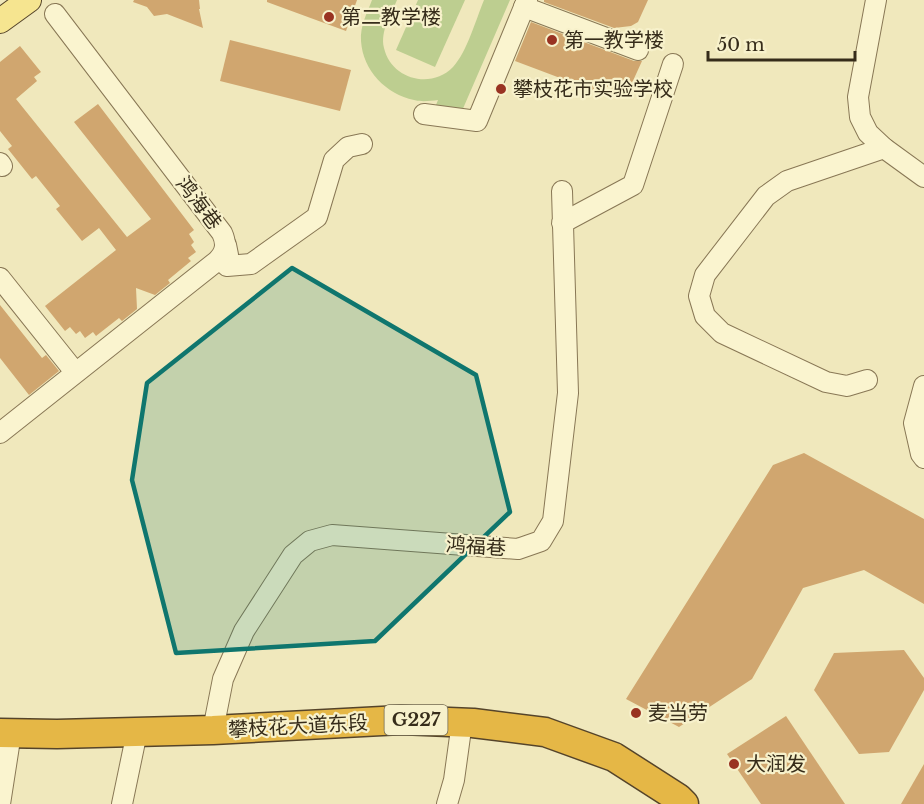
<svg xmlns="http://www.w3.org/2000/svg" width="924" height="804" viewBox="0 0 924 804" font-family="'Libre Baskerville','Noto Sans SC',serif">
  <rect width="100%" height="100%" fill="#f0e8bc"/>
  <g fill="#bdce90">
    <path d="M372 0H397C391 15 380 31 384 48 391 79 431 90 453 67 467 52 476 19 484 0H510L455 127 431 117 438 100C430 101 421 102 414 100 386 94 363 71 361 41 360 26 367 13 372 0Z"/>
    <polygon points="418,0 465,0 435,67 396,50"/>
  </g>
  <g fill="#d0a66f">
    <polygon points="134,0 199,0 200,9 199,9 203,28 167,14 154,16 147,7 133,2"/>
    <polygon points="267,0 357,0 346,31 267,2"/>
    <polygon points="544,0 648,0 638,22 631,26 614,28 544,2"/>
    <polygon points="531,22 634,61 642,61 627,94 603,85 600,93 515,61"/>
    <polygon points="230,40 351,70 340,111 220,81"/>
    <polygon points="20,46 41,72 34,77 37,81 16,99 127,237 151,219 74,122 98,104 194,230 189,234 194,242 191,245 196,252 188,258 191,261 168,280 170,283 155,295 136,288 137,309 122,321 119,318 96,336 93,332 85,338 80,331 76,334 70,327 65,331 45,306 116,250 99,228 82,241 56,209 60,206 36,176 32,179 8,149 12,146 0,131 0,62"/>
    <polygon points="0,305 42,358 46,355 59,371 29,395 0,358"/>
    <polygon points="804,453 924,519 924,604 864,570 803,588 752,679 679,727 626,699 773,465"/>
    <polygon points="904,650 924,678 924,690 889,752 859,754 814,690 834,653"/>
    <polygon points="786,716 845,804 761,804 727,754"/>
    <polygon points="924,764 924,804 901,804"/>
  </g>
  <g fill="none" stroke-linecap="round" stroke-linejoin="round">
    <defs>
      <g id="minor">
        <polyline points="876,0 858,97 860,117 868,133 884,148 924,177"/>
        <polyline points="524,7 638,50"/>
        <polyline points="424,114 477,121 527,0"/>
        <polyline points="0,163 2,166"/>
        <polyline points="562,223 633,185 673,64"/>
        <polyline points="226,245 228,255 227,266 251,264 317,217 334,160 348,147 362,144"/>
        <polyline points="0,278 75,372"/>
        <polyline points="867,380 847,386 826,382 722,333 705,316 699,296 705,275 766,196 787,181 884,148"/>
        <polyline points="924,386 914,423 921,454 924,458"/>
        <path d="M0 433 217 261C226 252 227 244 222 233L55 14"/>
        <polyline points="213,730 223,679 244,631 293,555 310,541 332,535 518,549 541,541 553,521 568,393 562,191"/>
        <polyline points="0,804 11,733"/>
        <polyline points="122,804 137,732"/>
        <polyline points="447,804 454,780 462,722"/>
      </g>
      <polyline id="major" points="0,21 29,0"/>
      <polyline id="highway" points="0,733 57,734 213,730 401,720 473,723 545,732 614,757 678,798 684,804"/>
    </defs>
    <use href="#minor" stroke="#875" stroke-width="22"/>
    <use href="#major" stroke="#55442a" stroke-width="26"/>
    <use href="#highway" stroke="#55442a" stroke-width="31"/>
    <use href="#minor" stroke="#faf4cf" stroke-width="20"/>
    <use href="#major" stroke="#f6e590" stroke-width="24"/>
    <use href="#highway" stroke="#e5b746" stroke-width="28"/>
  </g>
  <path fill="#0f766e" fill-opacity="0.2" stroke="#0f766e" stroke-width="4.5" stroke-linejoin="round" d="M292 268 476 375 510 512 375 641 176 653 132 480 147 383Z"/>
  <g fill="#932" stroke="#f7f1cb" stroke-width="2">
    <circle cx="329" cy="17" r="6"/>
    <circle cx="552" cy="40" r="6"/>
    <circle cx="501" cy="89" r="6"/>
    <circle cx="636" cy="713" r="6"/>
    <circle cx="734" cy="764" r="6"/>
  </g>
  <g text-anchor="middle" stroke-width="4.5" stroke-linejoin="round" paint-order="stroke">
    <rect fill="#f7f1cb" stroke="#70674f" stroke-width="1.5" x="384.5" y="705" width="63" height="30" rx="4.5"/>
    <g font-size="18" font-weight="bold" fill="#362c1a">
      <text x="416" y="726">G227</text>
    </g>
    <g font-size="20" fill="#362c1a" stroke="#f7f1cb" text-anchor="start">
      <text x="341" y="24">第二教学楼</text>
      <text x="564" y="47">第一教学楼</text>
      <text x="513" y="96">攀枝花市实验学校</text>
      <text x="648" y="720">麦当劳</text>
      <text x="746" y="771">大润发</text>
    </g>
    <g font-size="20" fill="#362c1a" stroke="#f7f1cb">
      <text transform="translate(199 203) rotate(53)" y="7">鸿海巷</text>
      <text transform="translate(476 546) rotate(4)" y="7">鸿福巷</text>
      <text transform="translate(298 726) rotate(-3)" y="7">攀枝花大道东段</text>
    </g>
  </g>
  <path d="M708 51v9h147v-9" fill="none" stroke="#362c1a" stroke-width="3"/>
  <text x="717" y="51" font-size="18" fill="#362c1a" stroke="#f7f1cb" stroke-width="4.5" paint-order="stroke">50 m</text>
</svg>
